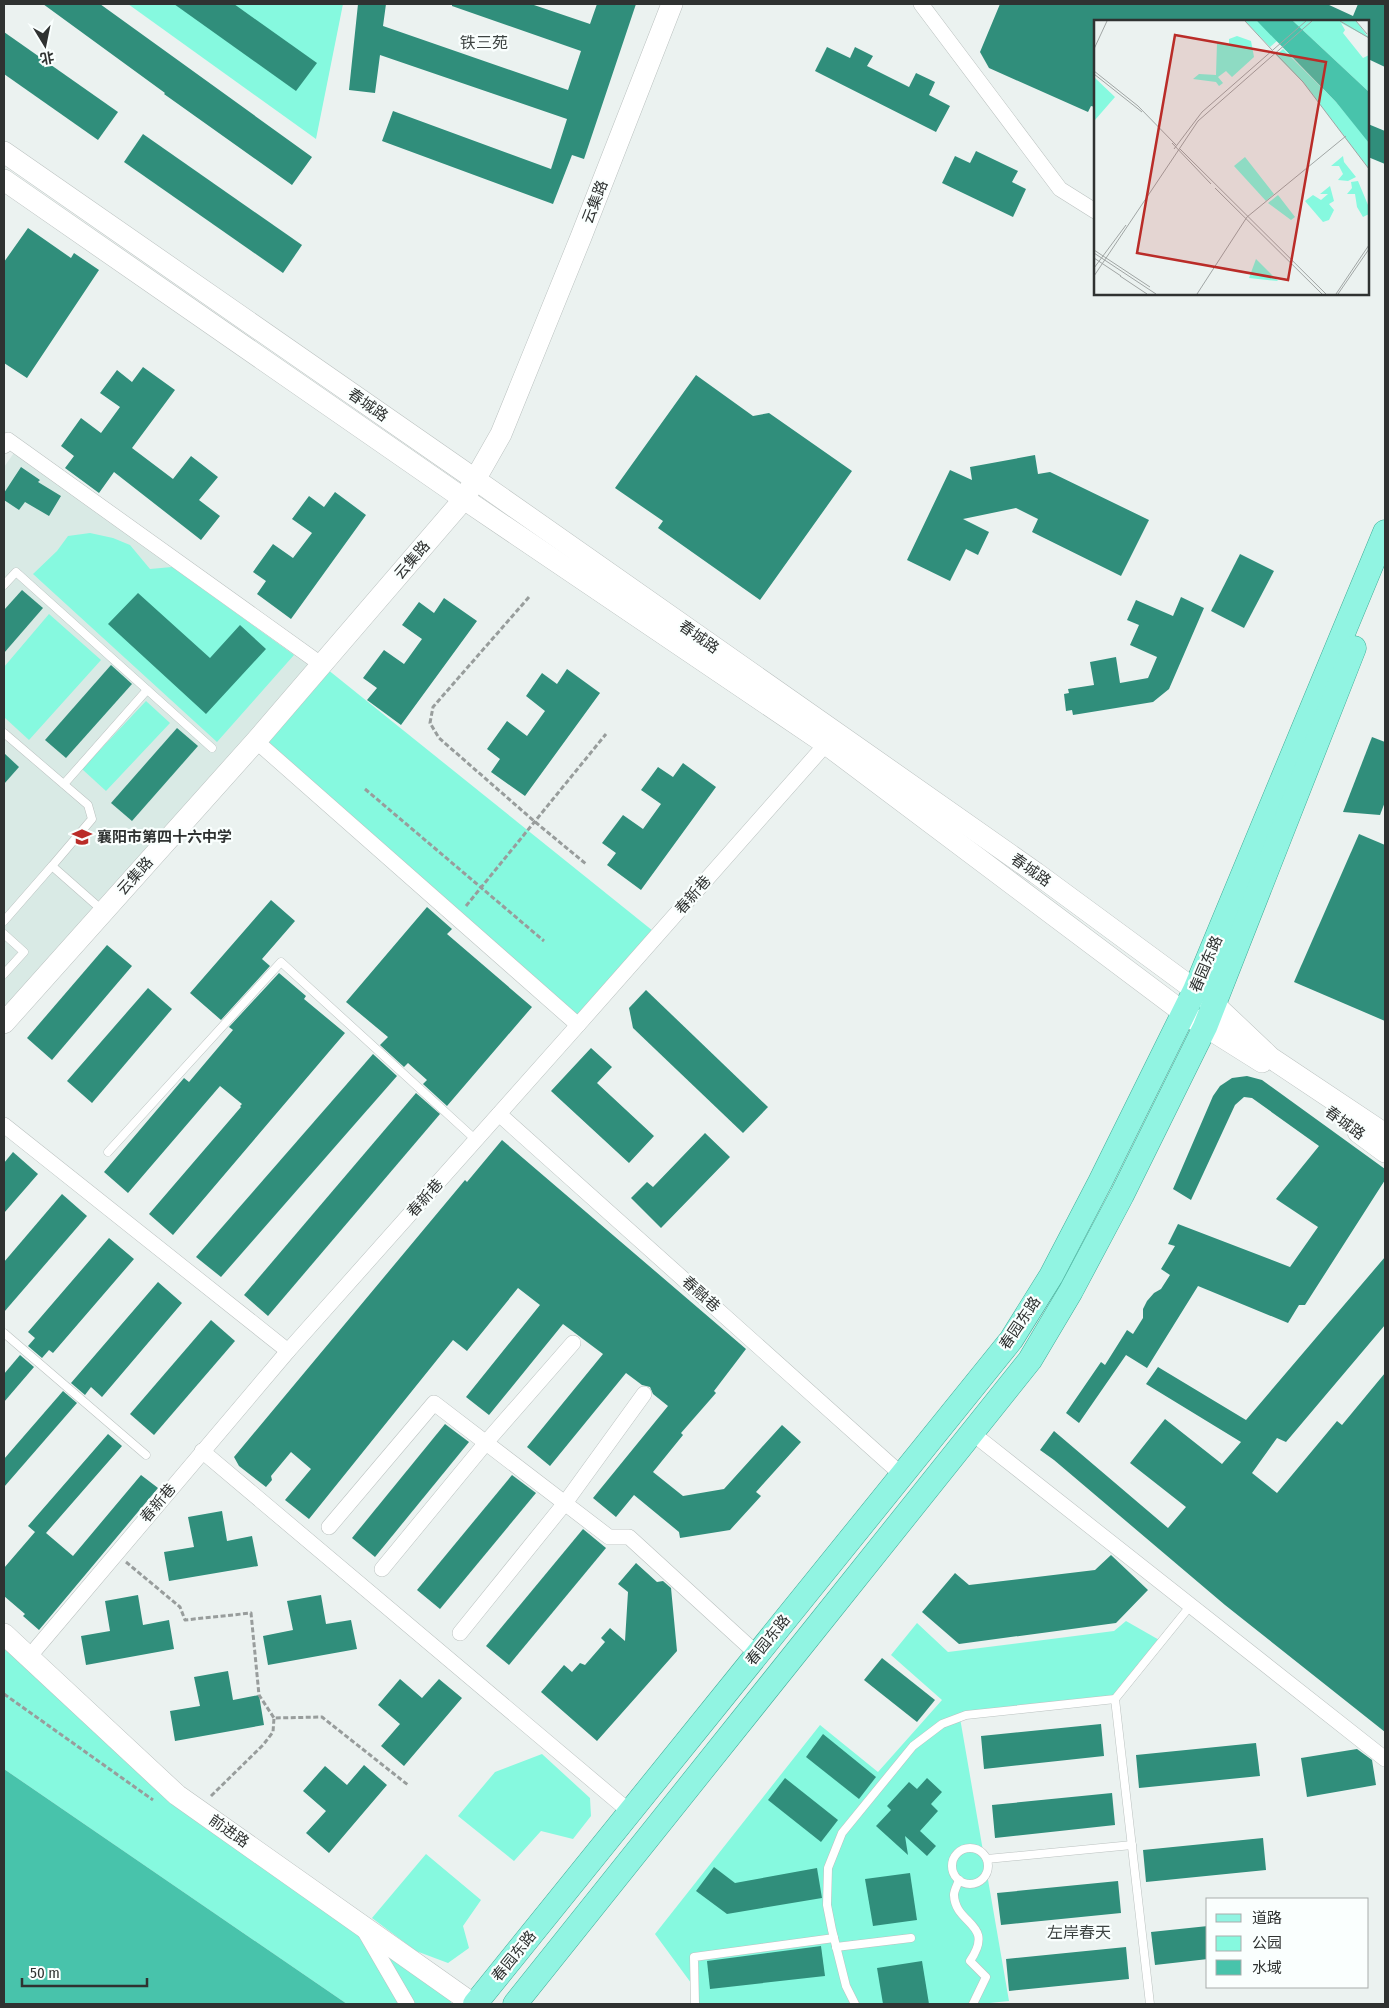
<svg xmlns="http://www.w3.org/2000/svg" width="1389" height="2008" viewBox="0 0 1389 2008" font-family="'Fira Sans Condensed','Noto Sans SC',sans-serif">
  <rect width="100%" height="100%" fill="#ebf2f0"/>
  <polygon fill="#d9eae5" points="16,450 315,665 4,1010 4,467"/>
  <g fill="#86f9df">
    <polygon points="128,4 343,4 316,139"/>
    <polygon points="90,533 113,538 130,545 150,569 172,567 294,655 217,742 33,574 57,551 68,536"/>
    <polygon points="49,614 101,660 29,740 4,717 4,667"/>
    <polygon points="322,665 658,935 578,1025 256,741"/>
    <polygon points="146,701 170,723 106,791 82,769"/>
    <polygon points="1126,1621 1161,1641 1115,1699 960,1718 1009,2001 980,2004 695,2004 694,1987 655,1934 820,1725 878,1772 942,1700 891,1655 917,1623 948,1652 1114,1631"/>
    <polygon points="4,1634 177,1795 458,1994 450,2004 347,2004 4,1769"/>
    <polygon points="542,1754 590,1798 591,1816 573,1839 541,1831 514,1861 458,1816 495,1772"/>
    <polygon points="426,1854 481,1900 463,1926 469,1948 448,1963 416,1951 372,1918"/>
  </g>
  <polygon fill="#48c3ab" points="4,1769 347,2004 4,2004"/>
  <g fill="#308e7b">
    <polygon points="43,4 100,4 312,157 292,185 164,94 165,93"/>
    <polygon points="174,4 234,4 317,63 296,91"/>
    <polygon points="358,4 386,4 383,26 568,90 581,51 452,6 452,4 531,4 590,24 597,4 636,4 584,159 572,155 553,204 382,141 393,111 551,169 567,119 380,55 375,93 349,90"/>
    <polygon points="1000,4 1327,4 1353,16 1358,4 1385,4 1385,67 1368,59 1368,21 1095,21 1095,107 1091,106 1088,112 989,68 980,52"/>
    <polygon points="4,32 118,112 98,140 4,74"/>
    <polygon points="827,47 850,58 855,47 873,56 867,66 909,87 916,73 935,82 929,95 950,106 936,132 815,71"/>
    <polygon points="1368,124 1385,131 1385,164 1368,157"/>
    <polygon points="143,134 302,245 283,273 124,162"/>
    <polygon points="976,151 1018,171 1012,182 1026,189 1013,217 942,183 955,156 970,163"/>
    <polygon points="28,228 71,258 74,253 99,270 27,378 4,363 4,262"/>
    <polygon points="143,367 175,390 132,448 173,479 191,456 218,477 199,500 220,516 201,540 114,472 99,493 65,468 74,456 61,446 81,418 101,433 120,407 100,393 117,370 132,382"/>
    <polygon points="696,375 753,416 769,413 852,471 760,600 658,528 663,521 615,488"/>
    <polygon points="1035,455 1038,474 1050,472 1149,520 1121,576 1032,532 1038,519 1016,508 963,519 989,532 978,555 966,549 950,581 907,560 950,470 972,480 970,467"/>
    <polygon points="21,467 40,480 38,482 61,496 49,516 25,502 19,510 4,500 4,493"/>
    <polygon points="335,492 366,515 291,619 257,594 266,581 253,572 273,544 293,558 312,533 292,519 309,496 324,507"/>
    <polygon points="1240,554 1274,571 1244,628 1211,611"/>
    <polygon points="22,590 43,608 4,653 4,610"/>
    <polygon points="138,593 210,658 240,625 266,649 206,714 108,624"/>
    <polygon points="1181,597 1204,608 1169,689 1153,702 1073,715 1072,710 1066,711 1064,694 1069,693 1068,689 1094,685 1090,662 1116,657 1120,683 1148,678 1157,657 1130,645 1139,625 1127,620 1136,600 1173,616"/>
    <polygon points="444,598 477,621 401,725 367,700 377,688 363,678 384,650 404,664 422,639 402,625 419,602 434,613"/>
    <polygon points="111,665 132,684 66,758 45,740"/>
    <polygon points="567,669 600,693 525,796 491,772 500,759 487,749 507,721 527,736 545,711 526,696 542,673 557,684"/>
    <polygon points="177,728 198,746 132,821 111,803"/>
    <polygon points="1372,737 1385,742 1385,802 1380,815 1343,812"/>
    <polygon points="4,753 19,767 4,784"/>
    <polygon points="683,763 716,787 641,890 607,865 616,853 602,843 623,815 643,829 661,804 641,790 658,767 673,777"/>
    <polygon points="1359,834 1385,845 1385,1021 1294,982"/>
    <polygon points="271,900 295,921 262,959 270,966 221,1020 190,993"/>
    <polygon points="427,907 452,929 447,934 532,1007 447,1106 423,1084 427,1080 408,1063 404,1067 380,1045 388,1037 346,1002"/>
    <polygon points="107,945 132,966 52,1060 27,1038"/>
    <polygon points="279,973 306,996 304,999 345,1033 173,1235 149,1214 241,1107 240,1106 242,1104 220,1086 128,1193 104,1172 184,1078 189,1082 233,1030 229,1027"/>
    <polygon points="148,988 172,1009 92,1103 67,1081"/>
    <polygon points="646,990 768,1107 743,1133 633,1028 629,1008"/>
    <polygon points="591,1048 612,1067 597,1083 654,1136 629,1163 551,1091"/>
    <polygon points="373,1054 397,1076 221,1277 196,1257"/>
    <polygon points="1247,1076 1262,1080 1385,1169 1385,1180 1305,1305 1299,1305 1288,1323 1198,1286 1147,1368 1126,1355 1079,1423 1066,1413 1101,1362 1105,1365 1127,1330 1133,1334 1143,1318 1143,1309 1147,1301 1154,1293 1161,1289 1170,1275 1161,1269 1175,1246 1168,1244 1178,1224 1290,1267 1318,1227 1276,1199 1319,1146 1252,1098 1244,1097 1235,1105 1191,1200 1173,1189 1213,1096 1220,1086 1232,1078"/>
    <polygon points="416,1093 440,1114 268,1316 244,1295"/>
    <polygon points="705,1133 730,1157 661,1228 631,1198 647,1182 653,1187"/>
    <polygon points="502,1140 746,1349 714,1391 716,1393 681,1433 683,1435 653,1472 683,1496 724,1489 782,1425 801,1442 756,1492 761,1496 730,1530 680,1538 679,1532 634,1495 616,1517 593,1498 668,1406 653,1394 650,1387 642,1385 626,1373 550,1466 527,1447 603,1354 563,1324 489,1415 466,1397 540,1305 518,1288 467,1351 453,1340 309,1519 285,1500 311,1469 291,1452 271,1476 272,1480 266,1487 239,1466 234,1457 465,1180 467,1182"/>
    <polygon points="13,1152 38,1174 4,1213 4,1163"/>
    <polygon points="62,1194 87,1216 4,1312 4,1262"/>
    <polygon points="109,1238 134,1259 53,1353 49,1350 42,1358 28,1346 35,1338 28,1332"/>
    <polygon points="1385,1257 1385,1325 1286,1442 1277,1438 1252,1473 1277,1493 1337,1421 1342,1425 1385,1373 1385,1732 1225,1605 1054,1460 1040,1450 1054,1431 1168,1528 1186,1507 1130,1463 1165,1419 1222,1464 1241,1442 1146,1384 1158,1367 1246,1420"/>
    <polygon points="158,1282 182,1303 102,1397 91,1387 85,1395 71,1383"/>
    <polygon points="211,1320 235,1341 154,1435 130,1414"/>
    <polygon points="20,1355 34,1367 4,1402 4,1374"/>
    <polygon points="63,1391 77,1403 4,1487 4,1459"/>
    <polygon points="445,1424 469,1442 375,1557 352,1538"/>
    <polygon points="108,1434 122,1446 46,1533 73,1556 141,1475 158,1488 39,1630 23,1616 25,1614 4,1596 4,1568 35,1532 28,1526"/>
    <polygon points="512,1475 536,1493 440,1609 417,1590"/>
    <polygon points="222,1511 227,1541 252,1536 258,1566 169,1581 164,1552 194,1547 188,1517"/>
    <polygon points="583,1529 606,1548 509,1665 486,1646"/>
    <polygon points="1111,1555 1148,1590 1116,1623 959,1644 922,1612 955,1573 969,1585 1095,1570"/>
    <polygon points="636,1563 657,1582 663,1581 671,1588 677,1651 597,1741 541,1692 564,1665 572,1672 580,1663 585,1665 605,1642 601,1638 610,1628 625,1641 628,1592 618,1584"/>
    <polygon points="138,1595 143,1625 169,1620 174,1649 86,1665 81,1636 110,1631 105,1601"/>
    <polygon points="321,1595 326,1624 351,1620 357,1649 268,1665 263,1636 293,1630 287,1601"/>
    <polygon points="882,1658 935,1700 917,1722 864,1680"/>
    <polygon points="228,1671 233,1700 259,1695 264,1725 175,1741 170,1711 200,1706 194,1677"/>
    <polygon points="400,1679 422,1698 439,1679 462,1698 404,1766 381,1746 400,1724 378,1705"/>
    <polygon points="1101,1724 1104,1756 984,1769 981,1736"/>
    <polygon points="823,1734 876,1777 859,1799 806,1757"/>
    <polygon points="1256,1743 1260,1776 1139,1788 1136,1755"/>
    <polygon points="1357,1749 1372,1760 1376,1785 1307,1797 1301,1758"/>
    <polygon points="364,1765 387,1785 329,1853 306,1833 326,1811 303,1791 325,1766 347,1785"/>
    <polygon points="785,1778 838,1820 821,1842 768,1800"/>
    <polygon points="927,1778 942,1792 931,1804 938,1811 920,1831 936,1846 927,1856 905,1836 908,1855 876,1826 891,1810 887,1806 909,1782 917,1789"/>
    <polygon points="1112,1793 1115,1825 995,1838 992,1805"/>
    <polygon points="1263,1838 1266,1870 1146,1882 1143,1850"/>
    <polygon points="714,1867 735,1883 817,1868 822,1898 727,1914 696,1891"/>
    <polygon points="910,1873 917,1920 873,1926 865,1879"/>
    <polygon points="1118,1881 1121,1913 1001,1925 997,1893"/>
    <polygon points="1208,1926 1208,1959 1155,1965 1151,1932"/>
    <polygon points="821,1946 825,1976 710,1989 707,1961"/>
    <polygon points="1126,1947 1129,1979 1009,1991 1006,1959"/>
    <polygon points="922,1961 929,2004 883,2004 877,1968"/>
  </g>
  <g fill="none" stroke-linecap="round" stroke-linejoin="round">
    <defs>
      <g id="lane">
        <polyline points="4,585 16,572 212,748"/>
        <polyline points="4,733 88,805 92,819 52,866"/>
        <polyline points="64,784 147,690"/>
        <polyline points="4,921 52,866 102,910"/>
        <polyline points="4,934 24,952 4,974"/>
        <polyline points="108,1152 281,962 476,1140"/>
        <polyline points="4,1333 146,1455"/>
        <polyline points="1115,1699 1191,1605"/>
        <circle cx="970" cy="1866" r="18"/>
        <polyline points="987,1859 1132,1845"/>
        <path d="M959 1880C958 1884 954 1890 954 1895 955 1925 996 1923 970 1961L986 1977 973 2004"/>
        <polyline points="836,1947 911,1938"/>
        <polyline points="695,2004 694,1957 834,1938"/>
        <polyline points="855,2004 846,1986 832,1930 827,1905 828,1868 842,1833 913,1746 942,1724 966,1715 1115,1699 1150,2004"/>
      </g>
      <g id="street">
        <polyline points="921,4 1060,189 1095,211"/>
        <polyline points="4,446 8,440 322,665"/>
        <polyline points="256,741 578,1025"/>
        <polyline points="499,1114 902,1475"/>
        <polyline points="4,1125 288,1351"/>
        <polyline points="972,1433 1385,1759"/>
        <polyline points="202,1451 630,1812"/>
        <polyline points="329,1527 434,1403 609,1537 629,1537 757,1654"/>
        <polyline points="382,1569 489,1439 573,1343"/>
        <polyline points="460,1633 565,1503 644,1394"/>
        <polyline points="29,1657 288,1351 578,1025 826,744"/>
        <polyline points="364,1930 407,2004"/>
      </g>
      <g id="secondary">
        <polyline points="4,152 476,480 1036,873 1214,1004 1271,1058 1385,1134"/>
        <polyline points="4,180 464,499 826,744 1184,1013 1262,1062"/>
        <polyline points="4,1023 256,741 464,499 501,434 581,237 672,4"/>
        <polyline points="1358,1132 1385,1152"/>
        <polyline points="4,1634 177,1795 473,2004"/>
      </g>
      <g id="primary">
        <polyline points="475,2004 1011,1340 1051,1276 1100,1182 1195,990 1385,532"/>
        <polyline points="515,2004 1030,1360 1071,1291 1122,1195 1205,1027 1354,648"/>
      </g>
    </defs>
    <use href="#lane" stroke="#bbc2c0" stroke-width="9"/>
    <use href="#street" stroke="#bbc2c0" stroke-width="16"/>
    <use href="#secondary" stroke="#bbc2c0" stroke-width="22"/>
    <use href="#primary" stroke="#3fac97" stroke-width="25"/>
    <g stroke="#989d9c" stroke-width="3" stroke-dasharray="5 2.5" stroke-linecap="butt">
      <polyline points="529,597 433,707 430,723 439,738 534,821 586,864"/>
      <polyline points="365,789 544,941"/>
      <polyline points="466,906 606,734"/>
      <polyline points="126,1562 180,1607 185,1620 251,1613 259,1695 274,1718"/>
      <polyline points="4,1694 153,1800"/>
      <polyline points="211,1796 263,1745 273,1732 274,1718 322,1717 408,1785"/>
    </g>
    <use href="#lane" stroke="#fff" stroke-width="8"/>
    <use href="#street" stroke="#fff" stroke-width="15"/>
    <use href="#secondary" stroke="#fff" stroke-width="21"/>
    <use href="#primary" stroke="#91f4e2" stroke-width="24"/>
  </g>
  <defs>
    <symbol id="school-bare" viewBox="-9 -9 18 18"><path d="M0-5L7-2L0 1L-7-2ZM-4 1L0 2.5L4 1V4Q0 6-4 4Z" fill="#ba2c28" stroke="#fafffe" stroke-width="2.5" paint-order="stroke"/></symbol>
  </defs>
  <g fill-rule="evenodd">
    <use href="#school-bare" x="68" y="823" width="28" height="28"/>
  </g>
  <g text-anchor="middle" stroke-width="4.5" stroke-linejoin="round" paint-order="stroke">
    <g font-size="15" fill="#2f3231" stroke="#fafffe">
      <text transform="translate(595 202) rotate(-69)" y="5">云集路</text>
      <text transform="translate(368 405) rotate(35)" y="5">春城路</text>
      <text transform="translate(412 560) rotate(-49)" y="5">云集路</text>
      <text transform="translate(699 637) rotate(35)" y="5">春城路</text>
      <text transform="translate(1031 870) rotate(35)" y="5">春城路</text>
      <text transform="translate(135 876) rotate(-48)" y="5">云集路</text>
      <text transform="translate(693 895) rotate(-49)" y="5">春新巷</text>
      <text transform="translate(1206 964) rotate(-67)" y="5">春园东路</text>
      <text transform="translate(1345 1123) rotate(36)" y="5">春城路</text>
      <text transform="translate(425 1198) rotate(-48)" y="5">春新巷</text>
      <text transform="translate(701 1294) rotate(42)" y="5">春融巷</text>
      <text transform="translate(1020 1323) rotate(-56)" y="5">春园东路</text>
      <text transform="translate(158 1503) rotate(-50)" y="5">春新巷</text>
      <text transform="translate(768 1640) rotate(-51)" y="5">春园东路</text>
      <text transform="translate(229 1831) rotate(35)" y="5">前进路</text>
      <text transform="translate(514 1956) rotate(-51)" y="5">春园东路</text>
    </g>
    <g font-size="15" font-weight="bold" fill="#2f3231" stroke="#fafffe" text-anchor="start">
      <text x="97" y="842">襄阳市第四十六中学</text>
    </g>
    <g font-size="16" fill="#3e4443" stroke="#fafffe">
      <text x="484" y="48">铁三苑</text>
      <text x="1079" y="1938">左岸春天</text>
    </g>
  </g>
  <g transform="translate(1094 20)">
    <rect width="275" height="275" fill="#ebf2f0"/>
    <path d="M151 1H163L184 20 176 27ZM199 1H262L275 18 247 3 251 10 249 13 269 38 275 35V72ZM143 16 157 21 160 37 138 57 132 51 124 57 129 63 125 66 122 62 99 59 105 54 122 55 123 23 135 24V19ZM189 29 242 82 271 117 275 123V149L209 62 182 35ZM0 57 21 77 1 100H0ZM249 136 250 142 262 157 254 161 244 160 249 154 245 146H237ZM151 137 180 174 172 181 140 146ZM264 161 274 185 275 194 269 197 263 187 261 174H253L258 168 257 162ZM236 166 240 181 235 184 240 190 235 200 229 202 211 181 219 175 227 180 234 174H226ZM184 175 201 197 197 200 174 183ZM162 239 184 261 155 258Z" fill="#86f9df"/>
    <path d="M163 1H199L275 72V123L242 82Z" fill="#48c3ab"/>
    <path fill="none" stroke="#a0a5a4" stroke-width="1" d="M151 1 178 30M246 1 275 18M262 1 273 14M0 29 13 1M182 34 209 62 275 149M0 51 44 86 82 125M0 54 48 92M78 123 117 164M80 129 108 92 212 1M86 129 232 274M121 168 228 274M0 230 56 267M0 233 62 274M0 238 27 256M0 248 32 205M0 256 104 101 218 1M26 256 53 274M103 274 153 197 252 116M242 274 275 225M244 274 275 229"/>
    <path fill="#ba2c28" fill-opacity="0.15" stroke="#ba2c28" stroke-width="2.5" d="M81 15 232 42 194 260 43 233Z"/>
    <rect width="275" height="275" fill="none" stroke="#2f3231" stroke-width="2.5"/>
  </g>
  <rect width="1389" height="2008" fill="none" stroke="#2f3231" stroke-width="10"/>
  <rect x="1206" y="1898" width="162" height="90" fill="#fafffe" stroke="#a9adac"/>
  <rect x="1216" y="1914" width="25" height="8" fill="#91f4e2" stroke="#a9adac"/>
  <text x="1252" y="1923" font-size="15" fill="#2f3231">道路</text>
  <rect x="1216" y="1936" width="25" height="15" fill="#86f9df" stroke="#a9adac"/>
  <text x="1252" y="1948" font-size="15" fill="#2f3231">公园</text>
  <rect x="1216" y="1960" width="25" height="15" fill="#48c3ab" stroke="#a9adac"/>
  <text x="1252" y="1973" font-size="15" fill="#2f3231">水域</text>
  <g transform="translate(45 45) rotate(170)" stroke="#fafffe" stroke-width="4" paint-order="stroke">
  <path d="M0-4L9 19L0 12L-9 19Z" fill="#2f3231"/>
  <text y="-8" font-size="14" font-weight="bold" text-anchor="middle" fill="#2f3231">北</text>
  </g>
  <path d="M22 1978v8h125v-8" fill="none" stroke="#2f3231" stroke-width="2.5"/>
  <text x="30" y="1978" font-size="15" fill="#2f3231" stroke="#fafffe" stroke-width="4" paint-order="stroke">50 m</text>
</svg>
